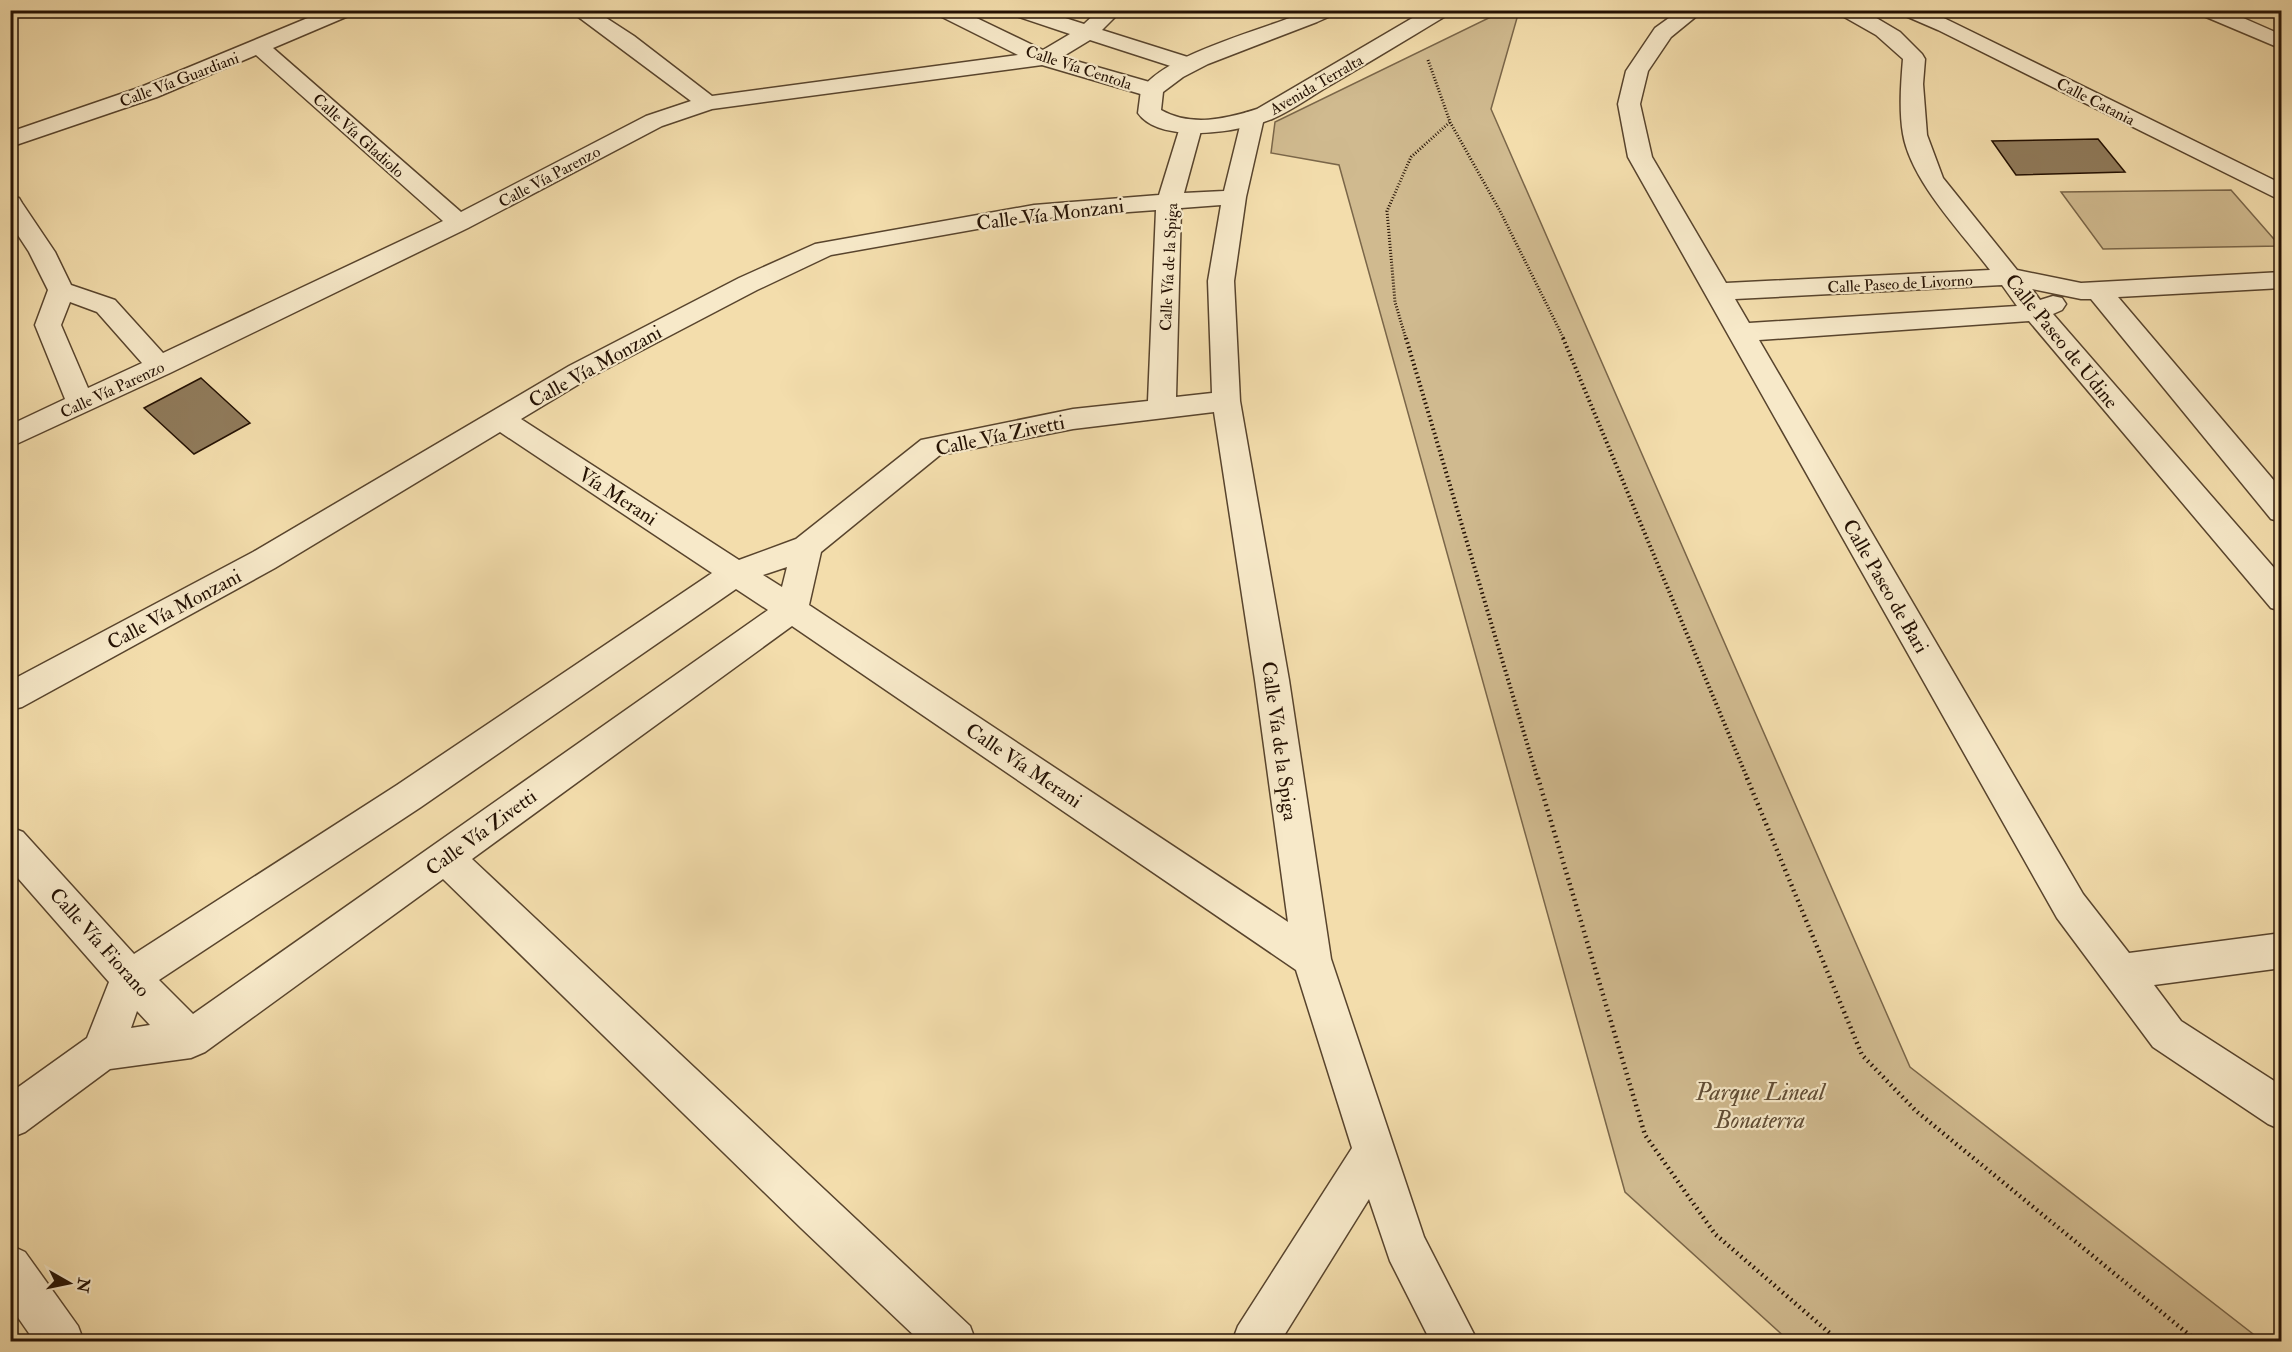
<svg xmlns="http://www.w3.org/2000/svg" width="2292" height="1352" viewBox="0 0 2292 1352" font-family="'IM FELL Double Pica',serif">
  <rect width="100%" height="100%" fill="#f3ddac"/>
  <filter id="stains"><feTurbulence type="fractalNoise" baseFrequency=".00333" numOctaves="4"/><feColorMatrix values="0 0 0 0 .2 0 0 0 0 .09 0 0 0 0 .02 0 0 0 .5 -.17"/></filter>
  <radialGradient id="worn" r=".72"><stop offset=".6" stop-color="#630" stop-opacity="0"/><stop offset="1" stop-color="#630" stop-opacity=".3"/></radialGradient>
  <g fill="#d0ba8f" stroke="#7a6649" stroke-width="1.5">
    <polygon points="1505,10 1519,11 1491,109 1910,1067 2262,1341 1789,1341 1625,1192 1339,165 1271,153 1275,122"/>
    <polygon points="2231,190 2280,246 2103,249 2061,192"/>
  </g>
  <g fill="#907b5b" stroke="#241103" stroke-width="1.5">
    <polygon points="2098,139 2125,172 2016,175 1992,141"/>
    <polygon points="201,378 250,423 194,454 144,408"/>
  </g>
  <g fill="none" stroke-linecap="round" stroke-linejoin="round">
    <defs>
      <g id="minor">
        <path d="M327 10H356L353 14 273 48 461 212 646 116 691 101 569 10H594L634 36 712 96 1018 55 936 14 933 10H960L1043 50 1070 34 1010 14 1007 10H1040L1084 24 1099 10H1122L1102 30 1194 59 1197 64 1194 69 1186 71 1090 40 1062 57 1160 85 1163 90 1160 95 1152 97 1144 95 1042 65 712 109 662 126 468 228 170 373 10 447V425L65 399 35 325 48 290 29 252 10 223V196L19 198 22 203 55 252 71 285 115 300 163 353 443 221 256 55 157 97 10 147V132L141 87ZM70 302 97 312 142 363 88 388 61 325Z"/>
        <path d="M1680 10H1704L1671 37 1648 71 1640 104 1652 157 1726 283 1990 270C1961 232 1911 181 1903 134 1899 110 1901 83 1903 59L1876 35 1839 14 1836 10H1863L1873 16 1900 32 1922 54 1925 59 1923 84 1927 135 1943 178 2017 270 2081 283 2282 272V288L2118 297 2282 490V522L2271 519 2091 299H2081L2032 289 2040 300 2053 296 2062 298 2066 304 2062 310 2053 314 2282 577V611L2271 608 2029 321 1759 340 2083 894 2129 953 2282 933V968L2154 985 2181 1021 2282 1086V1130L2268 1124 2153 1047 2057 918 1628 157 1618 104 1626 71 1655 28ZM2002 285 2017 306 1749 323 1735 299Z"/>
        <polygon points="1898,10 1927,10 1952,22 2282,184 2282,201 1938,30 1901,14"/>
        <polygon points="2196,10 2225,10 2282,35 2282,49 2199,14"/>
        <path d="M1253 111 1261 113 1264 118 1246 197 1234 281 1240 401 1289 680 1331 959 1424 1237 1478 1342H1431L1390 1261 1369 1199 1280 1342H1232L1238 1326 1352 1148 1296 970 792 626 472 859 970 1326 976 1342H921L801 1228 443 879 205 1052 191 1058 110 1069 25 1132 10 1138V1093L87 1038 109 982 10 869V827L23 832 134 954 397 785 712 573 500 432 275 568 22 707 10 710V681L253 552 569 366 739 278 815 244 1034 205 1159 195 1180 127 1183 122 1191 120 1199 122 1202 127 1184 193 1224 191 1242 118 1245 113ZM1221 205 1208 281 1212 393 1176 397 1181 208ZM1156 210 1148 401 1073 409 921 440 796 539 739 560 521 419 589 378 757 290 831 255 1034 219ZM1214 412 1255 680 1288 922 809 605 821 552 940 455 1073 429ZM787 567 782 587 763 575ZM736 589 768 610 193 1014 159 980 421 807ZM137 1011 150 1025 131 1028Z"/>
        <polygon points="10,1245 25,1252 78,1326 84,1342 35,1342 10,1306"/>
      </g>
      <path id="tertiary" d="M1310 10H1338L1335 14 1317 22 1208 64 1183 77 1163 92 1161 110C1191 127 1226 119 1257 109L1426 10H1452L1449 14C1409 38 1368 63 1327 87 1310 97 1291 111 1272 119 1241 132 1160 145 1138 113L1141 90C1166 53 1267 29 1310 10Z"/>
    </defs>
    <use href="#minor" stroke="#58442d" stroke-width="3"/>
    <use href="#tertiary" stroke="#58442d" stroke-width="3"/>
    <g stroke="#241103" stroke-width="3" stroke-dasharray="1 2" stroke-linecap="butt">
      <polyline points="1428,60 1450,122 1500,211 1564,339"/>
      <polyline points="1406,339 1395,302 1387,211 1411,157 1450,122"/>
    </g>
    <g stroke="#241103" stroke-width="4" stroke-dasharray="1.5 3" stroke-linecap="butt">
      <polyline points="1406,338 1538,780"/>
      <polyline points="1563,338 1748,780"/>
    </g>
    <g stroke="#241103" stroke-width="4.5" stroke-dasharray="1.5 4" stroke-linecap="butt">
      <polyline points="1538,778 1645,1135 1715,1234 1840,1342"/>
      <polyline points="1747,778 1862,1055 1916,1111 2198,1342"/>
    </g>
    <use href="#minor" fill="#f7e9c9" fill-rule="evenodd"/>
    <use href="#tertiary" fill="#f7e9c9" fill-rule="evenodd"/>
  </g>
  <g text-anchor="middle" stroke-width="4.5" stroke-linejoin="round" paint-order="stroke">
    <g font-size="16" fill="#241103" stroke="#f7e9c9">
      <text transform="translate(1079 67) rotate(18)" y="6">Calle Vía Centola</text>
      <text transform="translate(179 79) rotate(-21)" y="6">Calle Vía Guardiani</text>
      <text transform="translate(1316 84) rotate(-30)" y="6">Avenida Terralta</text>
      <text transform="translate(2096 101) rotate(27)" y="6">Calle Catania</text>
      <text transform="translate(359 135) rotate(42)" y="6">Calle Vía Gladiolo</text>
      <text transform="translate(549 176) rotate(-28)" y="6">Calle Vía Parenzo</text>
      <text transform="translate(1168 267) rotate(-87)" y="6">Calle Vía de la Spiga</text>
      <text transform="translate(1900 283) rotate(-3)" y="6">Calle Paseo de Livorno</text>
      <text transform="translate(112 389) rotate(-25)" y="6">Calle Vía Parenzo</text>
    </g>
    <g font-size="20" fill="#241103" stroke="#f7e9c9">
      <text transform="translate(1050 214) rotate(-7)" y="7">Calle Vía Monzani</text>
      <text transform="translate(2062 341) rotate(51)" y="7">Calle Paseo de Udine</text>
      <text transform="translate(595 366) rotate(-29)" y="7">Calle Vía Monzani</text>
      <text transform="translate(1000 435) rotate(-12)" y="7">Calle Vía Zivetti</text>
      <text transform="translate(618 496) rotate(33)" y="7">Vía Merani</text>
      <text transform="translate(1886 586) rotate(60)" y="7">Calle Paseo de Bari</text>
      <text transform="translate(174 609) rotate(-28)" y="7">Calle Vía Monzani</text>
      <text transform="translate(1280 741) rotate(82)" y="7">Calle Vía de la Spiga</text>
      <text transform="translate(1024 765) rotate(34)" y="7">Calle Vía Merani</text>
      <text transform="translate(481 832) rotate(-36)" y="7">Calle Vía Zivetti</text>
      <text transform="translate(100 942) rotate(48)" y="7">Calle Vía Fiorano</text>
    </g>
    <g font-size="24" font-style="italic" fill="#604c34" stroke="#f7e9c9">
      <text x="1760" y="1100">Parque Lineal<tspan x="1760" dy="28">Bonaterra</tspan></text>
    </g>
  </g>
  <rect width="2292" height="1352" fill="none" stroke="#f3ddac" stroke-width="36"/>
  <rect x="12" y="12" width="2268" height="1328" fill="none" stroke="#241103" stroke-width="3"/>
  <rect x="18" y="18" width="2256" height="1316" fill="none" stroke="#241103" stroke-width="1.5"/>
  <g transform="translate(69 1283) rotate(99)" stroke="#f7e9c9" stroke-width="4.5" paint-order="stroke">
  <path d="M0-4.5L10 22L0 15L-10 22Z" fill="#241103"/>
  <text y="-9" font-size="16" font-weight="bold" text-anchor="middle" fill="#241103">N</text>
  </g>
  <rect width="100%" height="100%" filter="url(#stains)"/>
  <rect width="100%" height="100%" fill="url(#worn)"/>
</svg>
